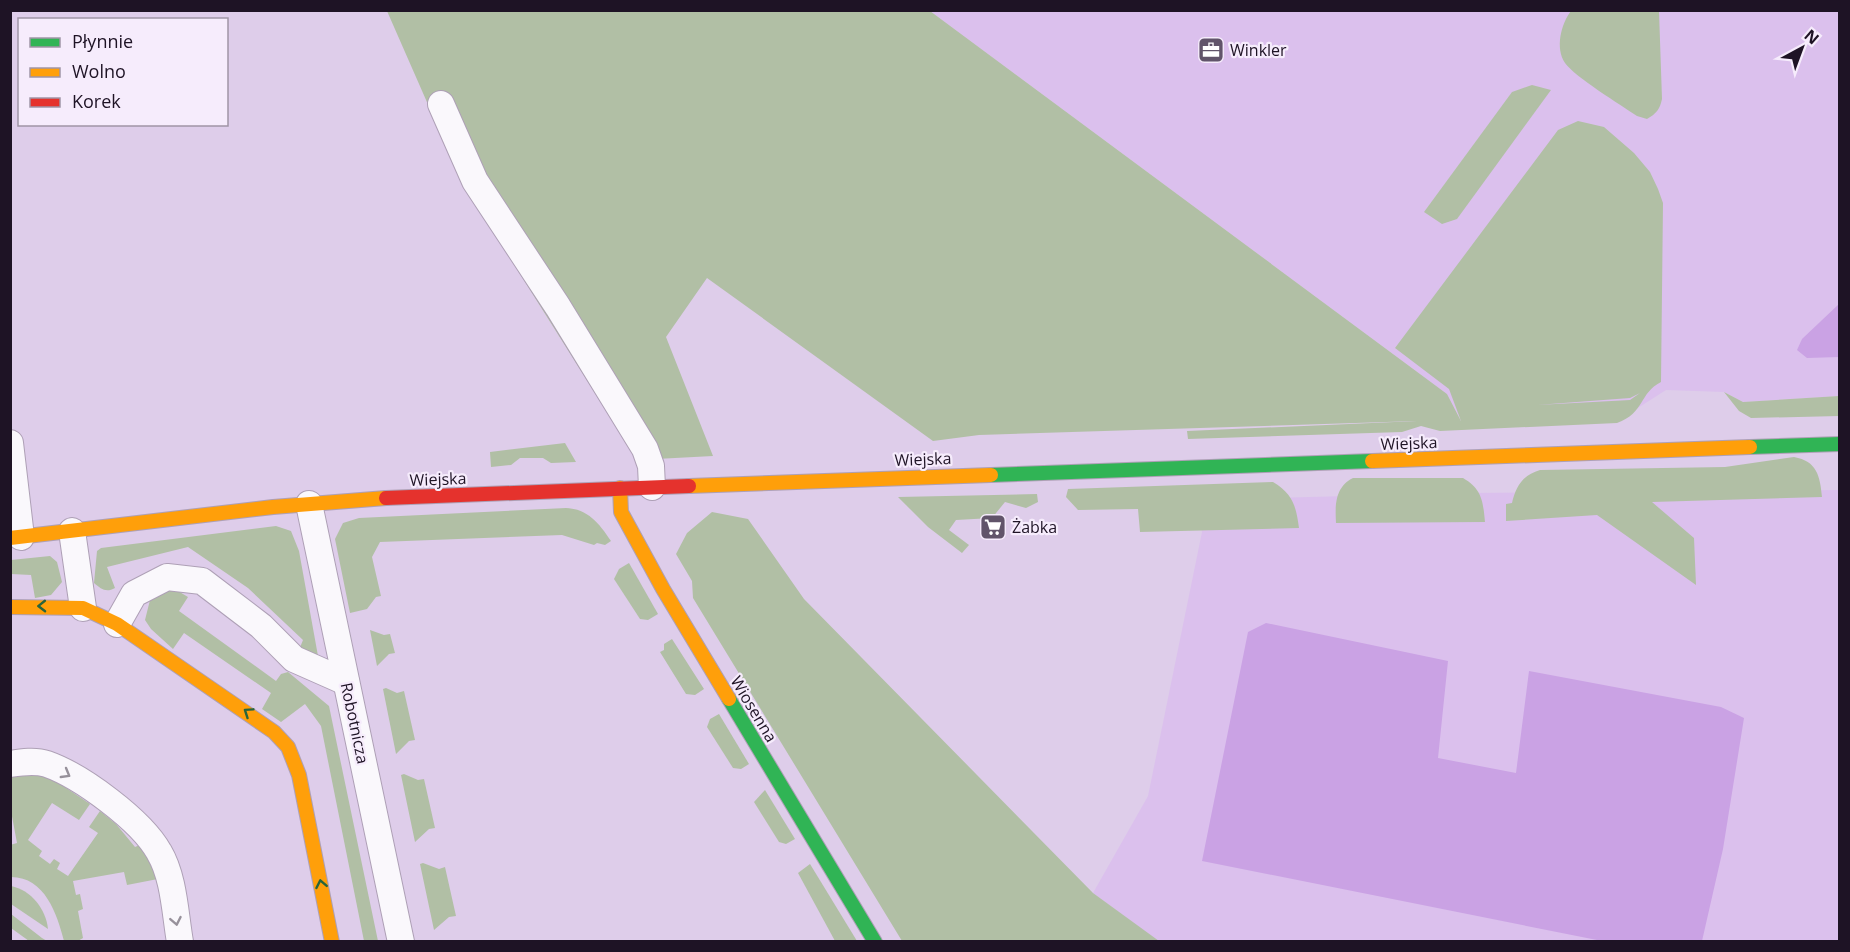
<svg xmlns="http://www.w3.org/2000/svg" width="1850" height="952" viewBox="0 0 1850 952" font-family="'Open Sans',sans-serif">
  <rect width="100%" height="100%" fill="#decdea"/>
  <g fill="#dbc0ed">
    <polygon points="930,11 1839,11 1839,396 1743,402 1724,392 1666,390 1630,413 1461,420 1447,394"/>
    <polygon points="1839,490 1839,941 1158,941 1093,893 1148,796 1202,532 1197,500 1466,493"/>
  </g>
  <g fill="#b1bfa5" fill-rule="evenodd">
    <path d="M387 11H930L1447 394 1461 421 1449 389 1395 348 1558 130 1578 121 1604 127 1634 153 1650 172 1658 189 1663 203 1661 382C1639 393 1645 413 1617 423L1440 431 1421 426 1402 432 1188 439 1187 431 1417 421 979 435 933 441 707 278 666 337 713 456 637 460 462 182ZM1640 393 1630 400 1537 405 1630 398Z"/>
    <path d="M1571 11H1659L1662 99C1660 109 1656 114 1647 119L1637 116C1621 105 1575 77 1565 63 1555 48 1561 24 1571 11Z"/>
    <polygon points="1532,85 1551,90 1457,219 1442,224 1424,212 1512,92"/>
    <polygon points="1724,392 1743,402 1839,396 1839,416 1751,418 1739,411"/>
    <polygon points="565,443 576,462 551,463 543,458 520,458 511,465 491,467 490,452"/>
    <path d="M1794 457C1817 461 1820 476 1822 497L1652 502 1694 538 1696 585 1597 515 1506 521V504L1512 503C1516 486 1523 475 1540 470L1725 467Z"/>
    <path d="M1353 478H1463C1482 489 1483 501 1485 522L1336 523C1335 505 1335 487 1353 478Z"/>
    <path d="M1273 482C1293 494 1296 506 1299 528L1140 532 1138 509 1078 510 1066 497 1068 489Z"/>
    <polygon points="1037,494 1038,502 1026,508 1005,502 992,518 956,520 949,530 969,545 962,553 928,527 898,497"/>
    <path d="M566 508C588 509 599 523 611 541L605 545 597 543 594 545 562 535 380 542 372 557 381 596 376 597 367 609 350 613 335 539 343 523 359 518Z"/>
    <polygon points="712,512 748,519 804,599 1093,893 1159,941 902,941 693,598 692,581 676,554 687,533"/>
    <path d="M276 526 291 531 299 551 318 656 299 650 303 640 248 588 188 547 107 567 115 588C106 593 101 589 94 583L97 551 101 548Z"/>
    <polygon points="50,556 57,562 62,582 51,595 35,598 31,575 11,574 11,560"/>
    <polygon points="629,563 658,614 648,620 640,619 614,579 619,569"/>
    <polygon points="162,590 178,591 188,597 179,611 276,681 281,674 288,672 329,706 378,941 364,941 321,726 305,704 281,722 262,709 271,693 184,633 173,649 151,629 145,620 150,600"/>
    <polygon points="370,630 384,635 390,634 395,653 389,654 377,666"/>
    <polygon points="672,639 704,689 695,695 686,694 660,652 664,650 664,644"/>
    <polygon points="386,688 397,693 404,691 415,740 409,741 396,754 383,689"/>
    <polygon points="719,714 749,764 741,769 733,768 707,727 710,719"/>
    <path d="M44 773 90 804 79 820 52 803 28 840 42 851 39 856 50 864 54 859 60 863 57 869 68 876 98 833 89 827 100 811 116 824 135 847 142 844 163 878 127 885 124 872 73 881 76 895 80 894 83 909 78 911 83 938 78 941H64C57 914 45 877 11 877L10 845 17 843 11 811V775Z"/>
    <polygon points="404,774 418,780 424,779 435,828 429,829 415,842 401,775"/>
    <polygon points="765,790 795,839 786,844 779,842 754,802"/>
    <polygon points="423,863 439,869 445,867 456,916 449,917 434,930 420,864"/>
    <polygon points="810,864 857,941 835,941 798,873"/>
    <path d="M11 886C31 890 46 909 48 929L11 904Z"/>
    <polygon points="11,914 42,938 47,941 29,941 11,928"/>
  </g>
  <g fill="#caa2e4">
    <polygon points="1839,304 1839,357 1807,358 1797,350 1802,339"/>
    <polygon points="1266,623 1448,661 1438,758 1516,773 1529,671 1721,707 1744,718 1723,849 1702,941 1602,941 1202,861 1248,632"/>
  </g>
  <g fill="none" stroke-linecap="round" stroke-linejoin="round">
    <defs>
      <g id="street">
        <polyline points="441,104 475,181 558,307 645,449 651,466 652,487"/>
        <polyline points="10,443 21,537"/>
        <polyline points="309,504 401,942"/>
        <polyline points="72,531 83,608"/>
        <polyline points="117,624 134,594 167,577 202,581 261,626 294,659 346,682"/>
        <path d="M10 764C22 762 35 760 47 764 81 776 141 820 159 852 174 877 175 913 180 942"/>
      </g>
      <g id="fast">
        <polyline points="1750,447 1840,444"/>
        <polyline points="991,475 1372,461"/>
        <polyline points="729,699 875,942"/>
      </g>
      <g id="slow">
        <polyline points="1372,461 1750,447"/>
        <polyline points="689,486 991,475"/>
        <polyline points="620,488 621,512 663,589 729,699"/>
        <polyline points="10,538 273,507 386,498"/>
        <polyline points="10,607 83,608 117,624 274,732 288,747 299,775 332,942"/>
      </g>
      <polyline id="jam" points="386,498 689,486"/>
    </defs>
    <use href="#street" stroke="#aea0b6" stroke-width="28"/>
    <use href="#fast" stroke="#aea0b6" stroke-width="16"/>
    <use href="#slow" stroke="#aea0b6" stroke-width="16"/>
    <use href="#jam" stroke="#aea0b6" stroke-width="16"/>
    <use href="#street" stroke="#faf8fc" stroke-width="26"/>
    <use href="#fast" stroke="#30b455" stroke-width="14"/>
    <use href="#slow" stroke="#ff9f0a" stroke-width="14"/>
    <use href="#jam" stroke="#e5322d" stroke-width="14"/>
  </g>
  <defs><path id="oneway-chevron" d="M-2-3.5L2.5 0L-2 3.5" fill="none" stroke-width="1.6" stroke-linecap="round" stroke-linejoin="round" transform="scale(1.5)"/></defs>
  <g stroke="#27643d">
    <use href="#oneway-chevron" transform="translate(42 606) rotate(179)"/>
    <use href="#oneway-chevron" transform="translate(248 712) rotate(-146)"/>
    <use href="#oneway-chevron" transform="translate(321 884) rotate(-101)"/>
  </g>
  <g stroke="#97919b">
    <use href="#oneway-chevron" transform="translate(66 774) rotate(30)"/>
    <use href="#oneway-chevron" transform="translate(176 921) rotate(79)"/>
  </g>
  <defs>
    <symbol id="office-square" viewBox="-11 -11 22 22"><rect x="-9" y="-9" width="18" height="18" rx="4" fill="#61546a" stroke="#f6ecfc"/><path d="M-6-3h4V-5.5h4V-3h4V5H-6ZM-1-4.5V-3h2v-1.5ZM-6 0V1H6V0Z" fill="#fff"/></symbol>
    <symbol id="supermarket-square" viewBox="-11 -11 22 22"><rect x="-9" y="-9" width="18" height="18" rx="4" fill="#61546a" stroke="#f6ecfc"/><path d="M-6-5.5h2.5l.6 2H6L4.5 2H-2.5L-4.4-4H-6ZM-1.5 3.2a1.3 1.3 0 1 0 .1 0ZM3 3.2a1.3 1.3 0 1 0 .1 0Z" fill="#fff"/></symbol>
  </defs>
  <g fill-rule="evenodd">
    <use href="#office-square" x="1196" y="35" width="30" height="30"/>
    <use href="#supermarket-square" x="978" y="512" width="30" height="30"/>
  </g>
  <g text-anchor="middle" stroke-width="4.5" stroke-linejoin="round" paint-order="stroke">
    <g font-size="16" fill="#1e1325" stroke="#f6ecfc" text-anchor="start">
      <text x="1230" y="56">Winkler</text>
      <text x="1012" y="533">Żabka</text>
    </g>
    <g font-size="16" fill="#1e1325" stroke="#f6ecfc">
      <text transform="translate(1409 443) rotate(-2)" y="6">Wiejska</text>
      <text transform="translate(923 459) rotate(-2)" y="6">Wiejska</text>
      <text transform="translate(438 479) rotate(-2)" y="6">Wiejska</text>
      <text transform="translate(754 709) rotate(59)" y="6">Wiosenna</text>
      <text transform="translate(355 723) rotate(78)" y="6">Robotnicza</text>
    </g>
  </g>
  <rect width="1850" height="952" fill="none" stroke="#1e1325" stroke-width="24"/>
  <rect x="18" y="18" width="210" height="108" fill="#f6ecfc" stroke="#a095a6" stroke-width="1.5"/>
  <rect x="30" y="38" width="30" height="9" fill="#30b455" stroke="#a095a6" stroke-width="1.5"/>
  <text x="72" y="48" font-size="18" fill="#1e1325">Płynnie</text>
  <rect x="30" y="68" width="30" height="9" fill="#ff9f0a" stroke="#a095a6" stroke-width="1.5"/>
  <text x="72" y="78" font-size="18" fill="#1e1325">Wolno</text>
  <rect x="30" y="98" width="30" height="9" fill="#e5322d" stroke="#a095a6" stroke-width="1.5"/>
  <text x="72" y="108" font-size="18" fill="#1e1325">Korek</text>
  <g transform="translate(1802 48) rotate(41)" stroke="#f6ecfc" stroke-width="4.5" paint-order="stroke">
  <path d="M0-4.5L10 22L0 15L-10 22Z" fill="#1e1325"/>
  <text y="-9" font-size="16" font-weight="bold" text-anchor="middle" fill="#1e1325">N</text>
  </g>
</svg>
